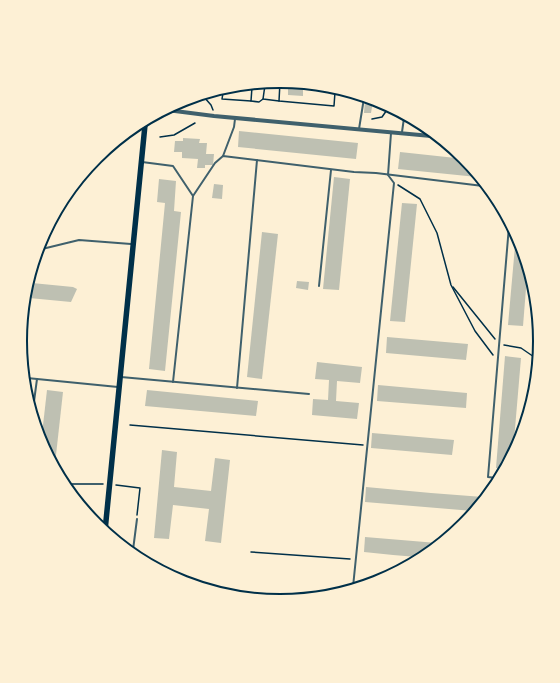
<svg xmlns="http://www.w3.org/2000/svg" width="560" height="683" viewBox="0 0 560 683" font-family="Ubuntu,sans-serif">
  <rect width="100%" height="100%" fill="#fdf0d5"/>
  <g fill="#bec0b2">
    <polygon points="288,88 303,89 303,96 288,95"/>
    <polygon points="365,100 373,101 371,113 364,113"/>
    <polygon points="239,131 358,143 356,159 238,147"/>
    <polygon points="183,138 200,139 199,143 207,143 206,154 214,154 213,165 205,165 205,168 197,168 198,159 182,158 182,152 174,152 175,141 183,141"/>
    <polygon points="400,152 465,159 477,177 398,169"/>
    <polygon points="334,177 350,179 339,290 323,289"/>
    <polygon points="159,179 176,181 174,211 181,212 165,371 149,369 165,203 157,202"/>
    <polygon points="214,184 223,185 222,199 212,198"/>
    <polygon points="402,203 417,204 405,322 390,321"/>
    <polygon points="262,232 278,234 262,379 247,377"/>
    <polygon points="516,235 520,242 527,276 523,326 508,325"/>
    <polygon points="297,281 309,282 308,290 296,288"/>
    <polygon points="32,283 73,287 77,289 71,302 29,298"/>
    <polygon points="387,337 468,344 466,360 386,353"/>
    <polygon points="505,356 521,358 513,452 502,469 496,468"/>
    <polygon points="317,362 362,367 360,383 337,381 336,401 359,403 357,419 312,415 313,399 328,400 329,380 315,379"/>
    <polygon points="378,385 467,393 466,408 377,401"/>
    <polygon points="47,390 63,392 55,464 41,443"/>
    <polygon points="147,390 258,401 256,416 145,406"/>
    <polygon points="372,433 454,440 452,455 371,448"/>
    <polygon points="162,450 177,452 174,487 211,491 215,458 230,460 221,543 205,541 209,509 173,505 169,539 154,538"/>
    <polygon points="366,487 431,493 483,497 473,511 365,502"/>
    <polygon points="365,537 437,543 417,557 393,555 364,552"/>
  </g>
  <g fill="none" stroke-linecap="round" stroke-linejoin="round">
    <g stroke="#003049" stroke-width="1.5">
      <polyline points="280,82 279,101 334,106 335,92"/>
      <polyline points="265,85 263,99 279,101"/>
      <polyline points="223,93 222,99 251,101 252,87"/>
      <polyline points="204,97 211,105 213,110"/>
      <polyline points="251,101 259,102 263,99"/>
      <polyline points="372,119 382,117 389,107"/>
      <polyline points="160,137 174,135 195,123"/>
      <polyline points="398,185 420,199 437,233 451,285 475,331 493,355"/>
      <polyline points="453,287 495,339"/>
      <polyline points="504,345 521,348 537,359"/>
      <polyline points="130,425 363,445"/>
      <polyline points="68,484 103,484"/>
      <polyline points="116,485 140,488 137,515"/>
      <polyline points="251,552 350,559"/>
    </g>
    <g stroke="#3f606c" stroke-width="2">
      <polyline points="359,129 364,98"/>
      <polyline points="402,132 404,118"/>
      <polyline points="223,156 234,127 235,119"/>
      <polyline points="142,162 173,166 193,196"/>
      <polyline points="38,250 79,240 131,244"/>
      <polyline points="319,286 331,170"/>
      <polyline points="121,377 309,394"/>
      <polyline points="27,378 118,387"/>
      <polyline points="173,382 193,196 215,163 223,156 354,172 376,173 483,186"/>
      <polyline points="237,388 257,160"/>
      <polyline points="33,409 37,379"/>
      <polyline points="496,478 488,477 509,226"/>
      <polyline points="133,550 137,519"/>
      <polyline points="353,587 394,183 388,175 391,133"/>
    </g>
    <polyline stroke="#3f606c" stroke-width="4" points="167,110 214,116 431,136"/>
    <polyline stroke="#003049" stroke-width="5.5" points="105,531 145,125"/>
  </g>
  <path d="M0 0H560V683H0ZM27 341a253 253 0 1 1 506 0a253 253 0 1 1-506 0Z" fill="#fdf0d5" fill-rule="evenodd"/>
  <path fill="none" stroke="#003049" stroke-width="2" d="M27 341a253 253 0 1 1 506 0a253 253 0 1 1-506 0Z"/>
</svg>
